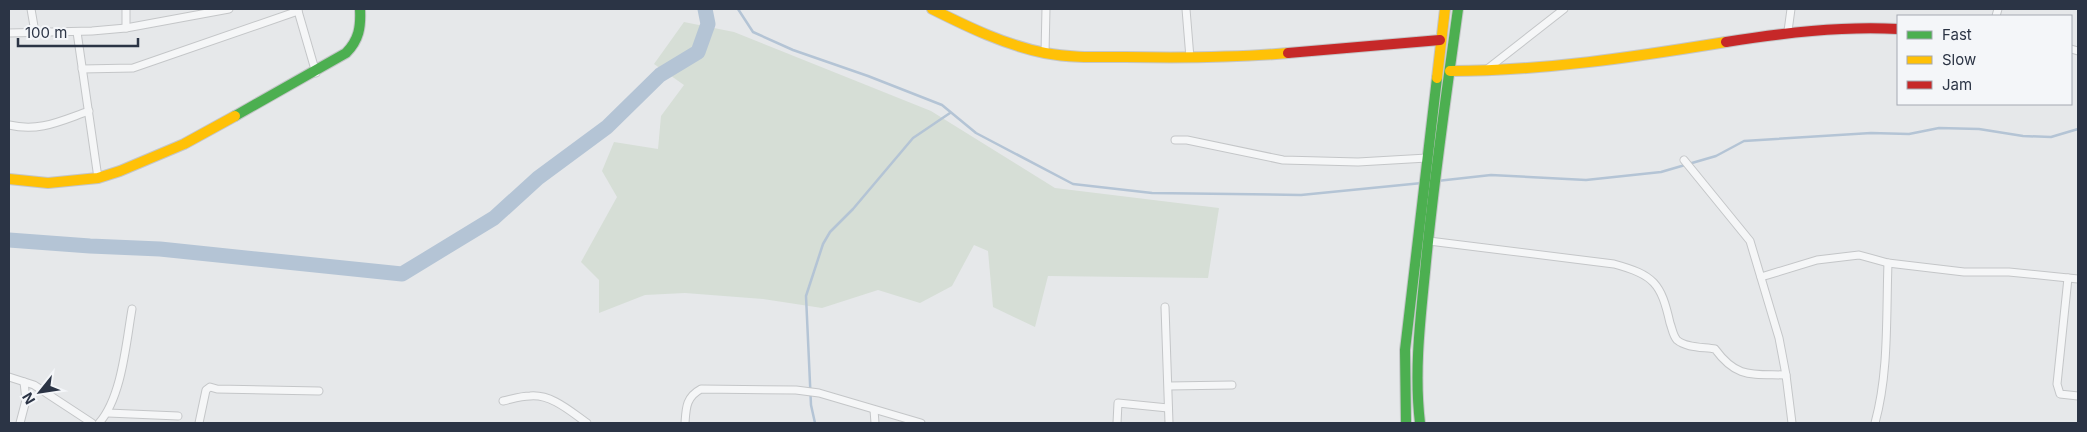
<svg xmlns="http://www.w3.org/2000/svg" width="2087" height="432" viewBox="0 0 2087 432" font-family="Inter,sans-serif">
  <rect width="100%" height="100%" fill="#e6e8ea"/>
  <polygon fill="#d6ded6" points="684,22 734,32 931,111 1055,188 1219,208 1208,278 1048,276 1035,327 993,307 988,251 974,245 952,286 920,303 878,290 822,308 763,299 685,293 645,295 599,313 599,280 581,262 617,197 602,171 614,142 658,149 661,116 684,85 654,64"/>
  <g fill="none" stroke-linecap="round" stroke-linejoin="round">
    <g stroke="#b4c4d5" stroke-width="2.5">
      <polyline points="738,9 753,32 793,50 868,76 942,105 976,133 1073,184 1152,193 1301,195 1422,183"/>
      <polyline points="1437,181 1491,175 1586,180 1661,172 1716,156 1744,141 1871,133 1909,134 1939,128 1979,129 2023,136 2051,137 2078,129"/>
      <polyline points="815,423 811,405 806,296 823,244 830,232 853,209 913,138 950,113"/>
    </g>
    <polyline stroke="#b4c4d5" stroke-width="15" points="9,240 90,246 160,249 402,274 494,218 538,178 607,127 660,75 698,52 708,24 705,9"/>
    <defs>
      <g id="street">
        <polyline points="31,9 35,32"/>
        <polyline points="126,9 126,28"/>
        <polyline points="296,9 298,11 316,73"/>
        <polyline points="1186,9 1190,58"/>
        <polyline points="1996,16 1998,9"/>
        <polyline points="1788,31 1791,9"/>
        <polyline points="77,32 98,178"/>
        <polyline points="9,33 92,31 126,28 229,9"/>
        <polyline points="2071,49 2078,51"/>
        <polyline points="1045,53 1046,9"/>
        <polyline points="82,69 133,68 298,11"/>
        <polyline points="1486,70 1564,9"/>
        <path d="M9 125C40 132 60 121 89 111"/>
        <polyline points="1175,140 1187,140 1283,160 1358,162 1427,158"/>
        <polyline points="1684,160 1750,241 1779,338 1786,375 1792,423"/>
        <path d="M1429 241 1614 264C1654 275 1661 283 1670 323 1672 328 1673 336 1677 340 1686 348 1704 347 1715 349 1737 379 1752 374 1786 375"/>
        <polyline points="1761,277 1817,260 1859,255 1888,263 1964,272 2009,272 2078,279"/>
        <polyline points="2068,278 2057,384 2060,394 2078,396"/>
        <polyline points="1165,307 1169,423"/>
        <polyline points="9,377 34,385 92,423"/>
        <polyline points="1169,386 1232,385"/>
        <path d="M503 401C512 399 521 396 530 396 552 394 571 412 587 423"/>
        <polyline points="874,410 875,423"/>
        <polyline points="108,413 178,416"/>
        <polyline points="20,423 26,400 24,382"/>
        <path d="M99 423C122 397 126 343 132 309"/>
        <polyline points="199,423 206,390 210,387 217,389 319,391"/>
        <path d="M685 423C686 408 686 397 701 389L796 390 819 393 921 423"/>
        <polyline points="1117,423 1118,403 1168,408"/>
        <path d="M1875 423C1889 372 1886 317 1888 263"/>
      </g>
      <g id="fast">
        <path d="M235 116 346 53C359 40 361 27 360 9"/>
        <polyline points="1406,423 1405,350 1437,78"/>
        <path d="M1420 423C1414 373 1420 322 1425 272 1433 184 1446 97 1458 9"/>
      </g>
      <g id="slow">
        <path d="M932 9C968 27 1005 45 1045 53 1071 58 1098 57 1125 57 1179 58 1233 58 1288 53"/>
        <path d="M1450 71C1543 71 1634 57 1726 42"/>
        <polyline points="1437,78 1445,9"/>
        <polyline points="9,179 48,183 98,178 120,171 184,144 235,116"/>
      </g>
      <g id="jam">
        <path d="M1726 42C1783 33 1840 26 1898 29"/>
        <polyline points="1288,53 1440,40"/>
      </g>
    </defs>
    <use href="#street" stroke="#c4c6c8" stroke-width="9"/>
    <use href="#fast" stroke="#c4c6c8" stroke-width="12"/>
    <use href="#slow" stroke="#c4c6c8" stroke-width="12"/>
    <use href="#jam" stroke="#c4c6c8" stroke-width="12"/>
    <use href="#street" stroke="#f5f6f7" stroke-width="7"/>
    <use href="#fast" stroke="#4caf50" stroke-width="10"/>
    <use href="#slow" stroke="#ffc107" stroke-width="10"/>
    <use href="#jam" stroke="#c62828" stroke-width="10"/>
  </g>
  <rect width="2087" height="432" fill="none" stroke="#2b3445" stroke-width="20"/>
  <rect x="1897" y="15" width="175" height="90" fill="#f4f6f9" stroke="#a4a8b1"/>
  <rect x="1907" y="31" width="25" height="8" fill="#4caf50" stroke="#a4a8b1"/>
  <text x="1942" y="40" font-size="15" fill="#2b3445">Fast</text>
  <rect x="1907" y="56" width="25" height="8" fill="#ffc107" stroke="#a4a8b1"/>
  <text x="1942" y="65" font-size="15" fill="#2b3445">Slow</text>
  <rect x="1907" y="81" width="25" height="8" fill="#c62828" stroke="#a4a8b1"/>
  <text x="1942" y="90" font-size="15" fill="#2b3445">Jam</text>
  <g transform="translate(40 392) rotate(240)" stroke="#f4f6f9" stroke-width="4" paint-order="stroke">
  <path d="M0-4L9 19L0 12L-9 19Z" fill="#2b3445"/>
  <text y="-8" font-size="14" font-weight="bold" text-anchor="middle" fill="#2b3445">N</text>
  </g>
  <path d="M18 38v8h120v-8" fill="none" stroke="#2b3445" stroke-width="2.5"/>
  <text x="25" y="38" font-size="15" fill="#2b3445" stroke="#f4f6f9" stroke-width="4" paint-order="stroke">100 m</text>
</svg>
